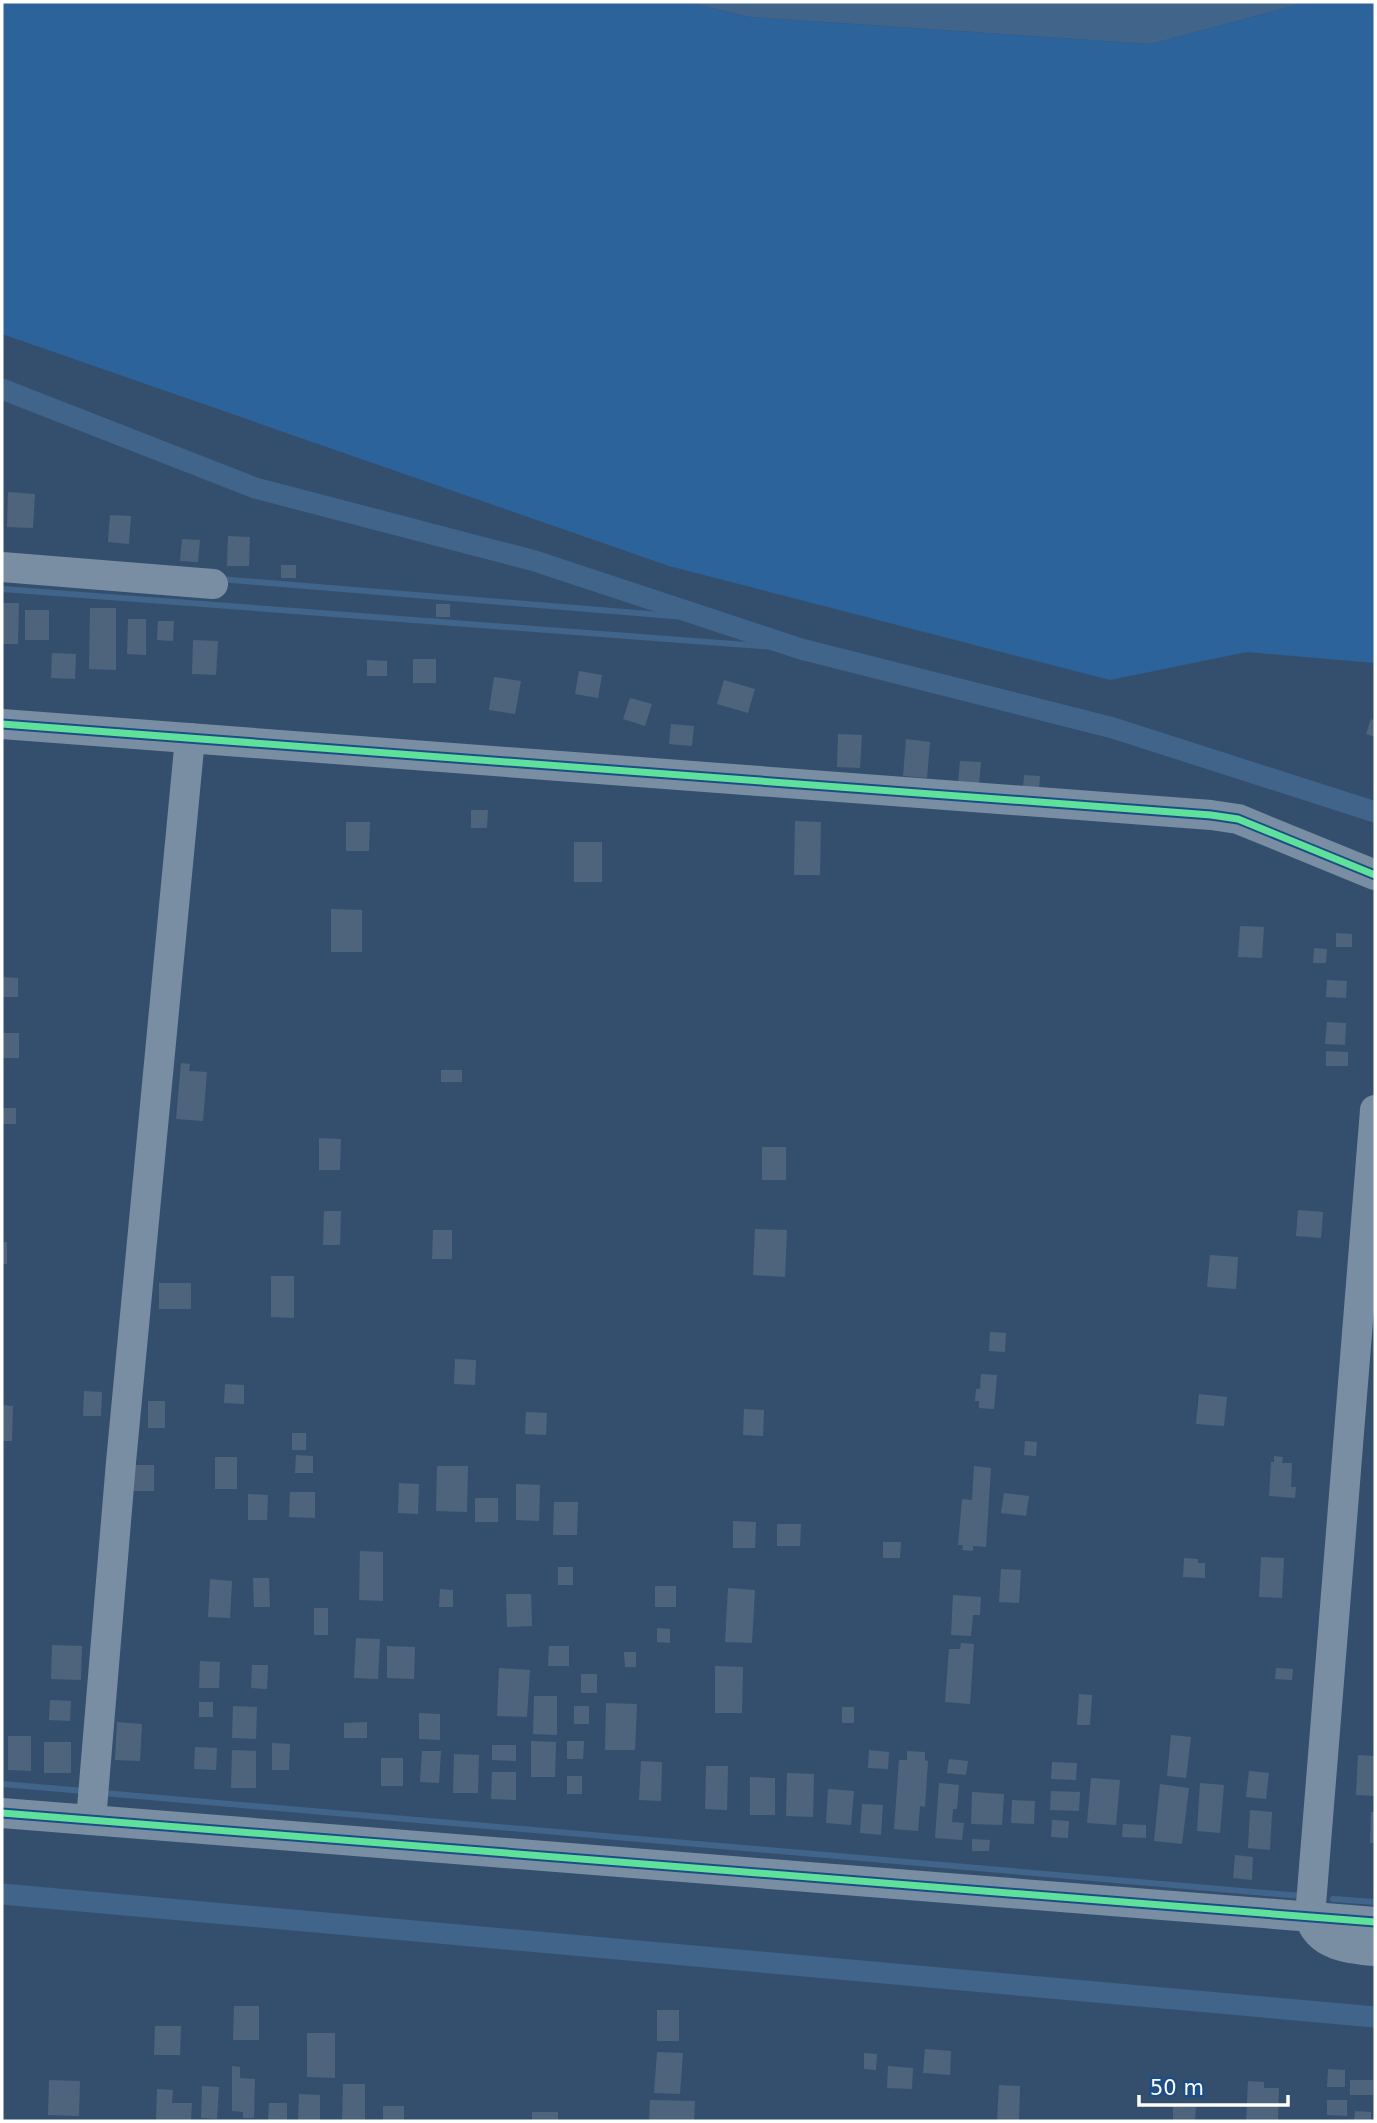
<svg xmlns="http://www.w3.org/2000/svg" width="1377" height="2123" viewBox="0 0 1377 2123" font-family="'DejaVu Sans',sans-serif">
  <rect width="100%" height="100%" fill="#344f6d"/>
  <polygon fill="#2d639b" points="2,2 687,2 750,17 1151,44 1307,2 1375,2 1375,663 1247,652 1110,680 669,566 2,334"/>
  <polygon fill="#41648b" points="687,2 1307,2 1151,44 750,17"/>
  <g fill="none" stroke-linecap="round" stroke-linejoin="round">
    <g stroke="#41648b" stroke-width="6">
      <polyline points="220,579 710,619"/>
      <polyline points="2,589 801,649"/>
      <polyline points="2,1784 84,1791"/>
      <polyline points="103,1793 1302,1896"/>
      <polyline points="1333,1899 1375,1902"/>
    </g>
    <g stroke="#41648b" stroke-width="21">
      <polyline points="2,389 255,488 535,561 801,649 1113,728 1375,812"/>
      <polyline points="2,1894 1375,2017"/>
    </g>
  </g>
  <g fill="#4e647c">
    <polygon points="8,492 35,494 33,528 7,527"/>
    <polygon points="110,515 131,516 129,544 108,542"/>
    <polygon points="228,536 250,537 249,566 227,566"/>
    <polygon points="182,539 200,540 198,562 180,561"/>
    <rect x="281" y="565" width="15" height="13"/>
    <polygon points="2,603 19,603 18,644 2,644"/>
    <rect x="436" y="604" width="14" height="13"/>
    <polygon points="90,608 116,608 116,670 89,669"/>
    <rect x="25" y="610" width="24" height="30"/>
    <polygon points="128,619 146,619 146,655 127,654"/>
    <polygon points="158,621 174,621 173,641 157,640"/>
    <polygon points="193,640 218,641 216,675 192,674"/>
    <polygon points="52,653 76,654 75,679 51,678"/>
    <rect x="413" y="659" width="23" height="24"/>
    <polygon points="367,660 387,661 387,676 367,676"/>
    <polygon points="579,671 602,675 598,698 575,694"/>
    <polygon points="494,677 521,681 515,714 489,710"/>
    <polygon points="724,680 755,689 748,713 717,704"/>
    <polygon points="630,698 652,704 645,726 623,719"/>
    <polygon points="1371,719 1375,721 1375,737 1366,734"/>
    <polygon points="671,724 694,726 692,746 669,744"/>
    <polygon points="838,734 862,735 860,768 837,767"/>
    <polygon points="906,739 930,742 927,778 903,776"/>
    <polygon points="960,761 981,762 979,785 958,783"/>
    <polygon points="1024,775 1040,776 1039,791 1023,790"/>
    <polygon points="471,810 488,810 487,828 471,828"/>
    <polygon points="795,821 821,822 820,875 794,875"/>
    <polygon points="346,822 370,822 369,851 346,851"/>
    <rect x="574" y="842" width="28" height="40"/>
    <polygon points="331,909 362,910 362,952 331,952"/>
    <polygon points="1240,926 1264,927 1262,958 1238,957"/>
    <polygon points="1336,933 1352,934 1352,947 1336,947"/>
    <polygon points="1314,948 1327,949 1326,963 1313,963"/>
    <polygon points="2,977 18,978 18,997 2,997"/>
    <polygon points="1327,980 1347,981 1346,998 1326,997"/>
    <polygon points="1327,1022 1346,1023 1345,1045 1325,1044"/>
    <rect x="2" y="1033" width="17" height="25"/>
    <polygon points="1326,1051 1348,1052 1348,1066 1326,1066"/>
    <polygon points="181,1063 190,1064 189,1071 207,1072 203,1121 176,1119"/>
    <rect x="441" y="1070" width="21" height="12"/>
    <rect x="2" y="1108" width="14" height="16"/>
    <polygon points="319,1138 341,1139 340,1170 319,1170"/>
    <rect x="762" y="1147" width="24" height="33"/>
    <polygon points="1298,1210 1323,1212 1321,1238 1296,1236"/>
    <polygon points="324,1211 341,1211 340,1245 323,1245"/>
    <polygon points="755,1229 787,1230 785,1277 753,1275"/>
    <polygon points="433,1230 452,1230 452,1259 432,1259"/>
    <rect x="2" y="1242" width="5" height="22"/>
    <polygon points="1210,1255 1238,1257 1236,1289 1207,1287"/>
    <polygon points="271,1276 294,1276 294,1318 271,1317"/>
    <rect x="159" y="1283" width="32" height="26"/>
    <polygon points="990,1332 1006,1333 1005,1352 989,1351"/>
    <polygon points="455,1359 476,1360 475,1385 454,1384"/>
    <polygon points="981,1374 997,1375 994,1409 979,1408 979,1401 975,1401 976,1389 980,1389"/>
    <polygon points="225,1384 244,1385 244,1404 224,1403"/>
    <polygon points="84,1391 102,1392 101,1416 83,1416"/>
    <polygon points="1199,1394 1227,1397 1224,1426 1196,1424"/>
    <rect x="148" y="1401" width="17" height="27"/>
    <polygon points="2,1405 13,1406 12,1441 2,1441"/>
    <polygon points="744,1409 764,1410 763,1436 743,1435"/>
    <polygon points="526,1412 547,1413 546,1435 525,1434"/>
    <rect x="292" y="1433" width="14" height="17"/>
    <polygon points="1025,1441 1037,1442 1036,1456 1024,1455"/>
    <polygon points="296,1455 313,1456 313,1473 295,1473"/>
    <polygon points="1274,1456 1283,1457 1282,1463 1292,1463 1291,1487 1296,1487 1295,1498 1269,1496 1271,1462 1274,1462"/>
    <rect x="215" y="1457" width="22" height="32"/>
    <rect x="131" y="1465" width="23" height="26"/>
    <polygon points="437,1466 468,1466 467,1512 436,1511"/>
    <polygon points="974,1466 991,1468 986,1547 973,1546 973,1551 962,1550 963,1545 958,1545 962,1499 972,1500"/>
    <polygon points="399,1483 419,1484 418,1514 398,1513"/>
    <polygon points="516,1484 540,1485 539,1521 516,1520"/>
    <polygon points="290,1492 315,1492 315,1518 289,1517"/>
    <polygon points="1004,1493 1029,1496 1026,1516 1001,1513"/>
    <polygon points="248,1494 268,1495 267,1520 248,1520"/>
    <rect x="475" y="1498" width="23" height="24"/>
    <polygon points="554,1502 578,1502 577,1535 553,1535"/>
    <polygon points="733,1521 756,1522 755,1548 733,1548"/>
    <polygon points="777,1524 801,1524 800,1546 777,1546"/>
    <polygon points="883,1542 901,1542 900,1558 883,1558"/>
    <polygon points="360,1551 383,1552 383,1601 359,1600"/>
    <polygon points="1261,1557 1284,1558 1282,1598 1259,1597"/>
    <polygon points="1184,1558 1198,1559 1198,1563 1205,1563 1205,1578 1183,1577"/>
    <rect x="558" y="1567" width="15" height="18"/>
    <polygon points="1001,1569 1021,1570 1019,1603 999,1602"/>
    <polygon points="253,1578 269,1578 270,1607 254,1607"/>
    <polygon points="210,1579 232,1581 230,1618 208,1617"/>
    <rect x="655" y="1586" width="21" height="21"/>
    <polygon points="728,1588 755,1590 752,1643 725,1642"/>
    <polygon points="440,1589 453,1590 453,1607 439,1607"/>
    <polygon points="506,1594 531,1594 532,1626 507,1627"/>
    <polygon points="953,1595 981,1597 980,1615 973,1615 971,1636 951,1635"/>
    <rect x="314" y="1608" width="14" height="27"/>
    <polygon points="657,1628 670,1629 670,1643 657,1642"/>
    <polygon points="356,1638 380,1639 378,1679 354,1678"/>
    <polygon points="961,1643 974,1644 970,1704 945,1702 949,1649 960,1649"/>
    <polygon points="52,1645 82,1646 81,1680 51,1679"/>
    <polygon points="387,1646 415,1647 414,1679 387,1678"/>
    <polygon points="549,1646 569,1646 569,1666 548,1666"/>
    <polygon points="624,1652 636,1652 636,1667 625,1667"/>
    <polygon points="200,1661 220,1662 219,1688 199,1688"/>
    <polygon points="252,1665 268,1665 267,1689 251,1688"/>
    <polygon points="715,1666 743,1667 742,1713 715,1713"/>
    <polygon points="499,1668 530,1670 527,1717 497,1716"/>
    <polygon points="1276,1668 1293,1669 1292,1680 1275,1679"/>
    <rect x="581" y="1674" width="16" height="19"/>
    <polygon points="1079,1694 1092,1695 1090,1725 1077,1725"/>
    <polygon points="534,1696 557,1696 557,1735 533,1734"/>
    <polygon points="50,1700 71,1701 70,1721 49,1720"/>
    <rect x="199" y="1702" width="14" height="15"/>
    <polygon points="606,1703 637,1704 635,1750 605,1750"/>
    <polygon points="233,1706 257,1707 256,1739 232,1738"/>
    <rect x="574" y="1706" width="15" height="18"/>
    <rect x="842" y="1707" width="12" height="16"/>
    <polygon points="419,1713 440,1714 440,1740 419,1739"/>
    <polygon points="117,1722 142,1724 140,1761 115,1760"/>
    <polygon points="367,1722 367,1738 344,1738 344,1723"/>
    <polygon points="1171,1735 1191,1737 1186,1778 1167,1776"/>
    <polygon points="8,1736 31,1736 31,1771 8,1770"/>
    <polygon points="531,1741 556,1742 555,1777 531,1777"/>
    <polygon points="567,1741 584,1741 583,1759 567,1759"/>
    <rect x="44" y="1742" width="27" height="31"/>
    <polygon points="272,1743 290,1744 289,1770 272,1770"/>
    <polygon points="492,1745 516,1745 516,1761 492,1760"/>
    <polygon points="195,1747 217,1748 216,1770 194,1769"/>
    <polygon points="232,1750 256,1751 256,1788 231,1788"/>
    <polygon points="869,1750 889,1752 888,1769 868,1768"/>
    <polygon points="422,1751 441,1751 439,1783 420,1782"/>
    <polygon points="907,1751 925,1752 925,1760 928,1761 925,1807 920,1806 918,1831 894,1829 899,1760 907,1760"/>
    <polygon points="454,1754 479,1755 478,1793 453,1793"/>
    <polygon points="1358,1755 1375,1756 1375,1796 1356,1795"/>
    <rect x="381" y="1758" width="22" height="28"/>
    <polygon points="949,1759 968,1761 966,1775 947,1773"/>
    <polygon points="641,1761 662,1762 661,1801 639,1800"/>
    <polygon points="1052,1762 1077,1763 1076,1780 1051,1779"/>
    <polygon points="706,1766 728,1766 727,1810 705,1809"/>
    <polygon points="1249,1771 1269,1773 1266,1799 1246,1797"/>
    <polygon points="492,1772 516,1772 516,1800 491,1799"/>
    <polygon points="787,1773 814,1774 813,1817 786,1816"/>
    <rect x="567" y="1776" width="15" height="18"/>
    <polygon points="750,1777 775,1778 775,1815 750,1815"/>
    <polygon points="1091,1778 1120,1780 1116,1825 1087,1823"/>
    <polygon points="939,1783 959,1785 957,1809 953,1809 952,1822 964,1823 962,1840 935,1838"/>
    <polygon points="1200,1783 1224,1785 1220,1833 1197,1831"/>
    <polygon points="1160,1784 1189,1788 1182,1844 1154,1841"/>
    <polygon points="828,1789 854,1791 851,1825 826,1823"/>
    <polygon points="1051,1791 1080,1792 1079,1811 1050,1810"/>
    <polygon points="972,1792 1004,1794 1002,1825 971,1824"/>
    <polygon points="1012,1800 1035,1801 1034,1824 1011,1823"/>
    <polygon points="862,1804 883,1805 881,1835 860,1833"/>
    <polygon points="1250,1810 1272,1812 1270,1850 1248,1848"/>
    <polygon points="1371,1812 1375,1812 1375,1843 1370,1843"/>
    <polygon points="1052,1820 1069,1821 1068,1838 1051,1837"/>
    <polygon points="1123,1824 1146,1825 1146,1838 1122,1837"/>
    <polygon points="972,1839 990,1840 989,1851 972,1851"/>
    <polygon points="1235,1855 1253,1857 1252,1880 1233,1878"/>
    <polygon points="234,2006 259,2006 259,2040 233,2040"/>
    <rect x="657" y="2010" width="22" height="31"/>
    <polygon points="155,2026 181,2026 180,2055 154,2055"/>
    <polygon points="307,2033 335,2033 335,2078 307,2077"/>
    <polygon points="925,2049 951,2051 950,2075 923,2073"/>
    <polygon points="657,2052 683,2053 680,2094 654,2093"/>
    <polygon points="864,2053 877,2054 876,2070 864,2069"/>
    <polygon points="232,2066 240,2067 240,2078 255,2079 254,2118 243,2118 243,2112 232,2111"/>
    <polygon points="888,2066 913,2068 912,2089 887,2088"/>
    <polygon points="1328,2069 1345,2070 1345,2087 1327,2087"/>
    <polygon points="49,2080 80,2081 79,2116 48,2115"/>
    <rect x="1350" y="2080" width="23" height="15"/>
    <polygon points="1248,2081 1264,2082 1264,2088 1279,2088 1278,2121 1246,2121"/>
    <polygon points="343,2084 365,2084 365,2121 342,2121"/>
    <polygon points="999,2085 1020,2086 1019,2121 997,2121"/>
    <polygon points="202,2086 219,2087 217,2119 201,2118"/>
    <polygon points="157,2089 173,2090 172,2103 192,2103 191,2121 156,2121"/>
    <polygon points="299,2094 320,2095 320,2121 298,2121"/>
    <polygon points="650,2100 695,2101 694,2121 649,2121"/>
    <polygon points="1327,2100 1347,2100 1347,2116 1327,2115"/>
    <polygon points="269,2103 287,2103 287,2121 268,2121"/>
    <rect x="383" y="2106" width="21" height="15"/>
    <polygon points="1173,2106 1196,2107 1195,2121 1173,2121"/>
    <polygon points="1355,2111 1371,2112 1371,2121 1354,2121"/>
    <rect x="532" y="2112" width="26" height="9"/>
  </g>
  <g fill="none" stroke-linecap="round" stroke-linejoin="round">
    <g stroke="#7a8ea3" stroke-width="30">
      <polyline points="2,567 213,584"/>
      <polyline points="2,724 1211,815 1238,819 1375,875"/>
      <path d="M1375 1110 1310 1917C1317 1946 1350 1949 1375 1951"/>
      <polyline points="2,1813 1375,1922"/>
      <polyline points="91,1820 121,1462 190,738"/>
    </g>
    <defs>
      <g id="cycleway">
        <polyline points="2,724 1211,815 1238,819 1375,875"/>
        <polyline points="2,1813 1375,1922"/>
      </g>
    </defs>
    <use href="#cycleway" stroke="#1c4e85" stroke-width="11"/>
    <use href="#cycleway" stroke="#60e19b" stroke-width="7"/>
  </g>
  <rect width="1377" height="2123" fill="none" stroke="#ffffff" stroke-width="7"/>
  <path d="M1139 2095v10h149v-10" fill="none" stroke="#ffffff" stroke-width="3.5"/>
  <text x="1150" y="2095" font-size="21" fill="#ffffff" stroke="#1c4e85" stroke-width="5" paint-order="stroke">50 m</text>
</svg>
